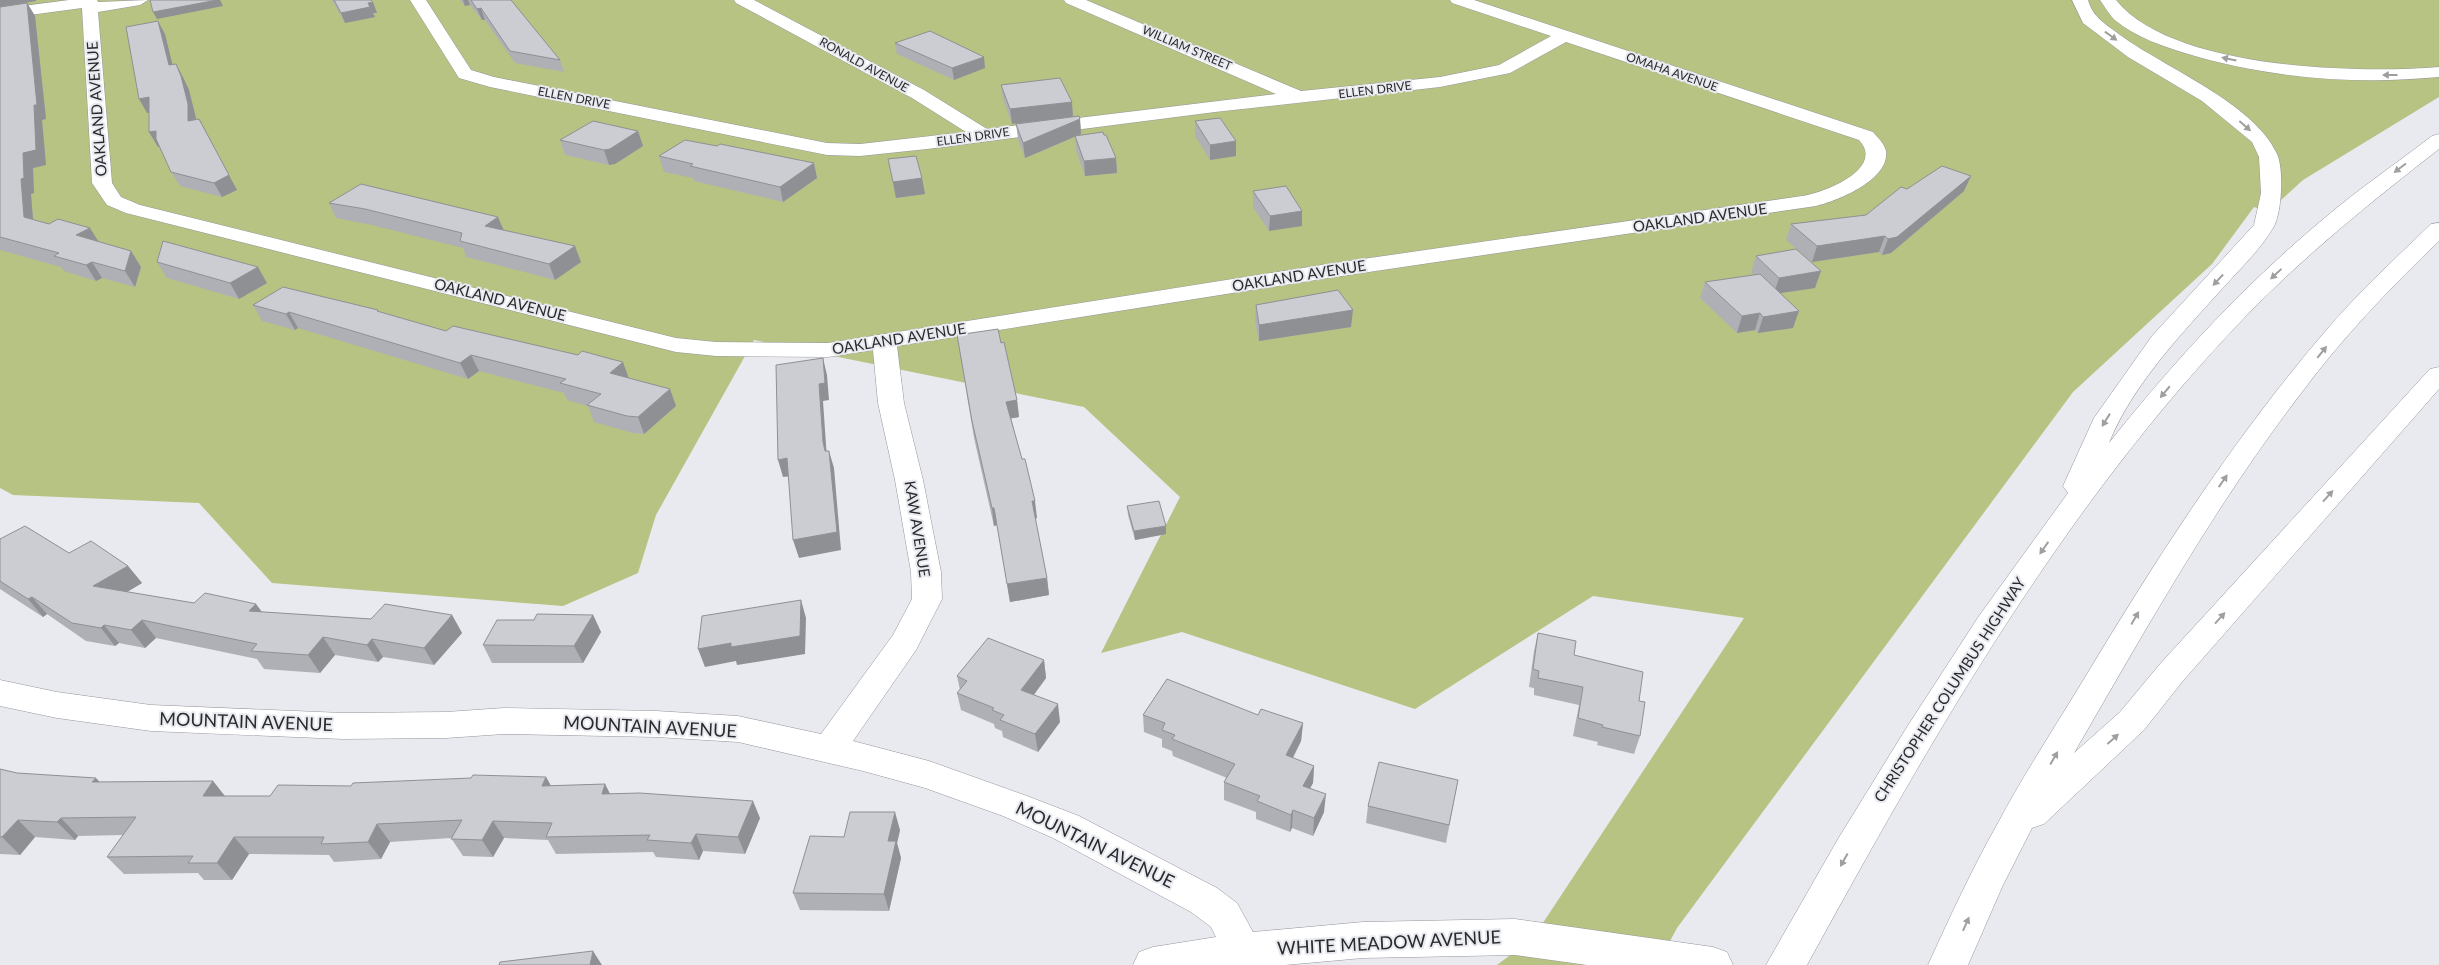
<svg xmlns="http://www.w3.org/2000/svg" width="2439" height="965" viewBox="0 0 2439 965" font-family="Lato,sans-serif">
  <rect width="100%" height="100%" fill="#e8eaf0"/>
  <polygon fill="#b6c382" points="0,0 2439,0 2439,97 2303,180 2268,212 2254,207 2212,264 2073,392 1677,928 1657,965 1497,965 1533,938 1744,618 1593,596 1415,709 1182,632 1101,653 1180,497 1084,407 754,340 656,515 638,573 563,606 272,583 199,503 13,495 0,488"/>
  <g fill="none" stroke-linecap="round" stroke-linejoin="round">
    <defs>
      <path id="minor" d="M69 0H97L98 2 148 0 140 5 98 12 112 183 121 197 140 205 676 338 716 342 828 343 1328 264 1802 196C1823 193 1886 169 1859 140L1566 42 1510 73 1440 87 1215 112 927 149 860 156 827 155 490 87 459 78 410 0H426L471 70 494 77 827 143 860 144 966 132 912 98 736 3 734 0H754L924 90 987 129 1276 94 1066 3 1064 0H1086L1301 91 1440 77 1499 65 1551 36 1452 3 1450 0H1474L1873 132C1878 138 1884 143 1886 151 1890 180 1837 201 1816 206L1328 278 897 346 904 403 923 480 941 572 942 599 916 650 853 741 929 761 1027 796 1079 816 1217 888 1237 903 1253 932 1363 922 1515 919 1713 947 1727 952 1733 965H1587L1515 955 1363 958 1285 965H1133L1139 952 1153 947 1216 937 1211 927 1191 912 1053 838 1003 816 925 788 863 771 738 742 656 737 504 734 446 738 343 739 151 731 57 718 0 706V680L57 692 151 705 343 713 446 712 504 708 656 711 738 716 821 734 893 635 912 599 911 572 895 480 878 403 873 350 828 357 716 356 676 352 126 213 107 205 92 183 82 8 0 19V9Z"/>
      <g id="highway">
        <path d="M2072 0H2088C2093 18 2106 24 2120 35 2165 68 2254 103 2277 154 2284 169 2282 214 2273 228 2260 250 2239 270 2222 289 2182 333 2131 387 2109 443 2174 361 2246 283 2327 216 2360 188 2397 163 2432 136L2439 134V149C2371 202 2305 255 2245 317 2063 506 1932 737 1807 965H1766L1838 839 1907 727 1979 616 2068 493 2063 486 2094 418 2152 336 2254 225 2261 193 2259 157 2252 142 2202 101 2128 57 2083 23Z"/>
        <path d="M2100 0H2116C2171 69 2357 74 2439 67V77C2354 85 2267 78 2185 53 2162 46 2136 37 2116 21 2110 16 2105 7 2100 0Z"/>
        <path d="M2439 223V241C2390 288 2343 337 2302 392 2215 505 2146 629 2074 753L2120 712 2160 664 2430 369 2439 367V389L2182 682 2144 730 2044 824 2032 828 2003 885 1968 965H1928C1950 917 1972 869 1998 823 2024 774 2055 727 2084 679 2158 556 2235 436 2329 327 2361 290 2396 258 2431 224Z"/>
      </g>
    </defs>
    <use href="#minor" stroke="#94969c" stroke-width="1"/>
    <use href="#highway" stroke="#94969c" stroke-width="1"/>
    <use href="#minor" fill="#fff" fill-rule="evenodd"/>
    <use href="#highway" fill="#fff" fill-rule="evenodd"/>
  </g>
  <g fill="#afb0b5">
    <polygon points="0,0 36,0 36,1 11,5 27,3 35,16 46,119 42,120 46,165 33,168 34,193 31,194 33,219 99,242 131,251 141,267 135,287 102,278 96,281 64,271 61,267 0,250"/>
    <polygon points="332,0 371,0 377,13 373,13 375,17 345,23"/>
    <polygon points="460,0 511,0 560,60 564,72 515,63 485,20 482,20 470,5 465,6"/>
    <polygon points="165,34 172,64 183,77 189,90 196,120 237,190 222,197 180,186 171,172 159,146 158,147 149,132 149,112 147,113"/>
    <polygon points="895,43 985,68 954,80 897,54"/>
    <polygon points="1001,85 1073,117 1012,124 1003,99"/>
    <polygon points="1080,119 1081,134 1078,135 1116,158 1117,173 1085,176 1076,150 1075,137 1025,158 1018,139 1016,124"/>
    <polygon points="1195,121 1236,141 1236,156 1210,160 1195,136"/>
    <polygon points="638,131 643,146 615,164 609,165 565,155 560,140"/>
    <polygon points="717,146 814,163 817,178 783,202 694,181 693,178 664,172 659,156"/>
    <polygon points="888,159 922,178 925,194 896,198"/>
    <polygon points="1971,176 1964,191 1891,253 1882,255 1879,252 1812,262 1786,240 1791,224 1866,215 1907,189"/>
    <polygon points="1253,191 1302,211 1302,226 1269,231 1253,207"/>
    <polygon points="329,203 503,230 581,262 555,280 466,257 463,248 372,225 336,218"/>
    <polygon points="1756,256 1815,288 1780,293 1793,328 1758,333 1755,330 1737,333 1700,298 1705,282 1754,275 1751,272"/>
    <polygon points="157,262 267,283 239,299 167,278"/>
    <polygon points="253,305 379,312 446,331 628,378 676,406 644,434 633,433 594,422 588,406 567,400 564,393 479,371 468,379 298,328 295,330 262,321"/>
    <polygon points="1256,305 1351,327 1259,341 1255,321"/>
    <polygon points="957,335 1001,343 1017,400 1019,417 1011,418 1037,518 1035,519 1047,578 1049,595 1010,602 997,525 994,526 974,438"/>
    <polygon points="1127,506 1166,534 1135,540 1128,515"/>
    <polygon points="0,539 128,566 142,583 127,592 194,603 256,604 262,612 371,619 452,615 462,633 434,665 383,657 378,662 335,655 320,673 264,669 257,659 156,638 145,648 119,643 115,646 86,641 47,614 43,617 0,589"/>
    <polygon points="593,615 601,632 583,663 492,663 483,645 534,620"/>
    <polygon points="1538,633 1574,655 1639,701 1640,736 1634,754 1597,745 1598,742 1573,736 1579,705 1534,695 1534,688 1529,687 1534,651"/>
    <polygon points="1044,660 1046,678 1034,695 1060,722 1038,752 1003,737 1002,731 995,728 994,724 961,710 957,693 960,690 957,676"/>
    <polygon points="1143,715 1258,715 1303,723 1301,741 1293,758 1314,766 1313,783 1310,788 1324,812 1313,836 1292,828 1290,832 1256,819 1256,812 1224,800 1224,782 1227,778 1173,756 1172,751 1162,747 1162,739 1144,732"/>
    <polygon points="0,769 17,773 99,782 213,781 225,796 270,796 351,786 546,777 551,786 605,784 610,794 760,818 745,854 703,851 699,860 656,857 653,852 556,854 548,840 504,838 493,857 463,856 451,838 390,842 381,859 334,862 329,855 249,854 232,880 204,880 198,873 124,874 107,857 123,835 78,836 75,840 35,837 20,855 0,854"/>
    <polygon points="1458,780 1446,843 1366,823 1368,806"/>
    <polygon points="900,830 897,843 901,858 889,911 800,910 793,893 844,837"/>
  </g>
  <g fill="#8e9094">
    <polygon points="0,0 36,0 36,1 0,7"/>
    <polygon points="217,0 220,0 223,6 157,19 153,12"/>
    <polygon points="463,0 468,0 470,5 465,6"/>
    <polygon points="373,2 377,13 373,13 375,17 345,23 341,13"/>
    <polygon points="27,3 35,16 46,119 42,120 46,165 33,168 34,193 31,194 34,232 24,217 21,179 23,153 34,105"/>
    <polygon points="481,8 485,20 482,20 477,9"/>
    <polygon points="158,21 165,34 176,79 169,65"/>
    <polygon points="984,57 985,68 954,80 952,68"/>
    <polygon points="176,64 183,77 189,90 196,118 196,136 188,121"/>
    <polygon points="149,97 157,111 147,113 139,99"/>
    <polygon points="1072,102 1073,117 1012,124 1010,109"/>
    <polygon points="199,119 237,190 222,197 214,183"/>
    <polygon points="1080,119 1081,134 1025,158 1023,143"/>
    <polygon points="156,131 164,145 158,147 149,132"/>
    <polygon points="638,131 643,146 615,164 609,165 604,150"/>
    <polygon points="1236,141 1236,156 1210,160 1210,145"/>
    <polygon points="1116,158 1117,173 1085,176 1084,161"/>
    <polygon points="814,163 817,178 783,202 780,187"/>
    <polygon points="1971,176 1964,191 1891,253 1882,255 1888,239"/>
    <polygon points="922,178 925,194 896,198 893,182"/>
    <polygon points="1302,211 1302,226 1269,231 1270,216"/>
    <polygon points="498,217 505,233 485,226"/>
    <polygon points="90,228 100,244 76,235"/>
    <polygon points="1885,236 1879,252 1812,262 1817,246"/>
    <polygon points="575,246 581,262 555,280 549,264"/>
    <polygon points="131,251 141,267 135,287 125,271"/>
    <polygon points="92,262 102,278 96,281 86,265"/>
    <polygon points="258,267 267,283 239,299 230,283"/>
    <polygon points="1821,271 1815,288 1774,294 1779,278"/>
    <polygon points="1353,310 1351,327 1259,341 1259,325"/>
    <polygon points="1799,311 1793,328 1758,333 1763,317"/>
    <polygon points="289,312 298,328 295,330 286,314"/>
    <polygon points="1760,313 1755,330 1737,333 1742,316"/>
    <polygon points="471,355 479,371 468,379 460,363"/>
    <polygon points="823,358 827,375 829,400 823,401 827,459 823,442 819,384"/>
    <polygon points="623,362 629,379 610,373"/>
    <polygon points="670,389 676,406 644,434 638,417"/>
    <polygon points="1017,400 1019,417 1008,419 1006,402"/>
    <polygon points="829,451 834,468 841,550 799,558 793,540"/>
    <polygon points="787,458 792,476 783,477 778,460"/>
    <polygon points="1032,501 1035,501 1037,518 1034,519"/>
    <polygon points="992,508 994,508 997,525 994,526"/>
    <polygon points="1166,526 1166,534 1135,540 1134,531"/>
    <polygon points="128,566 142,583 107,604 93,586"/>
    <polygon points="1047,578 1049,595 1010,602 1007,584"/>
    <polygon points="32,597 47,614 43,617 28,599"/>
    <polygon points="801,600 806,618 805,654 737,665 736,661 705,667 698,649"/>
    <polygon points="256,604 269,622 249,611"/>
    <polygon points="452,615 462,633 434,665 424,648"/>
    <polygon points="593,615 601,632 583,663 574,646"/>
    <polygon points="142,620 156,638 145,648 131,630"/>
    <polygon points="104,625 119,643 115,646 101,628"/>
    <polygon points="323,637 335,655 320,673 308,655"/>
    <polygon points="372,639 383,657 378,662 367,645"/>
    <polygon points="1044,660 1046,678 1024,708 1021,690"/>
    <polygon points="1058,704 1060,722 1038,752 1035,734"/>
    <polygon points="1303,723 1301,741 1285,773 1286,755"/>
    <polygon points="1314,766 1313,783 1302,803 1303,786"/>
    <polygon points="546,777 556,795 542,786"/>
    <polygon points="96,778 112,795 92,782"/>
    <polygon points="213,781 227,799 203,796"/>
    <polygon points="605,784 614,802 602,794"/>
    <polygon points="1326,794 1324,812 1313,836 1314,818"/>
    <polygon points="753,801 760,818 745,854 738,837"/>
    <polygon points="1293,810 1292,828 1290,832 1291,815"/>
    <polygon points="895,812 900,830 897,843 901,858 889,911 884,894 888,841"/>
    <polygon points="61,818 78,836 75,840 57,822"/>
    <polygon points="18,820 35,837 20,855 2,837"/>
    <polygon points="493,821 504,838 493,857 482,840"/>
    <polygon points="377,824 390,842 381,859 368,842"/>
    <polygon points="696,834 703,851 699,860 691,843"/>
    <polygon points="234,837 249,854 232,880 217,863"/>
    <polygon points="593,951 602,965 590,965"/>
  </g>
  <g fill="#cbcdd3" stroke="#8e9094">
    <polygon points="150,0 217,0 153,12"/>
    <polygon points="334,0 371,0 373,2 368,3 370,7 341,13"/>
    <polygon points="471,0 511,0 560,60 510,51 481,8 477,9"/>
    <polygon points="27,3 37,105 34,105 36,150 23,153 24,178 21,179 24,217 49,224 58,219 90,228 76,235 131,251 125,271 92,262 86,265 54,256 59,253 0,237 0,7"/>
    <polygon points="158,21 169,65 176,64 181,76 188,104 188,121 199,119 229,175 214,183 171,172 156,139 156,131 149,132 149,97 139,99 126,27"/>
    <polygon points="930,31 984,57 952,68 895,43"/>
    <polygon points="1060,78 1072,102 1010,109 1001,85"/>
    <polygon points="1079,116 1080,119 1023,143 1016,124"/>
    <polygon points="1220,118 1236,141 1210,145 1195,121"/>
    <polygon points="593,121 638,131 610,149 604,150 560,140"/>
    <polygon points="1103,132 1104,135 1106,135 1116,158 1084,161 1075,136"/>
    <polygon points="685,140 717,146 720,144 814,163 780,187 690,166 693,164 659,156"/>
    <polygon points="916,156 922,178 893,182 888,159"/>
    <polygon points="1942,166 1971,176 1897,237 1888,239 1885,236 1817,246 1791,224 1866,215 1901,187 1907,189"/>
    <polygon points="361,184 498,217 485,226 575,246 549,264 460,241 462,233 365,209 329,203"/>
    <polygon points="1286,186 1302,211 1270,216 1253,191"/>
    <polygon points="163,241 258,267 230,283 157,262"/>
    <polygon points="1796,249 1821,271 1779,278 1756,256"/>
    <polygon points="1760,274 1799,311 1763,317 1760,313 1742,316 1705,282"/>
    <polygon points="283,287 378,310 377,311 446,331 453,326 578,355 582,351 611,359 623,362 610,373 670,389 638,417 627,416 587,405 601,394 560,383 566,379 471,355 460,363 289,312 286,314 253,305"/>
    <polygon points="1338,290 1353,310 1259,325 1256,305"/>
    <polygon points="998,329 1001,343 1004,342 1017,400 1006,402 1022,459 1025,459 1035,501 1032,501 1047,578 1007,584 994,508 992,508 972,421 957,335"/>
    <polygon points="823,358 825,383 819,384 823,442 825,451 829,451 837,532 793,540 787,458 778,460 776,365"/>
    <polygon points="1159,501 1166,526 1134,531 1127,506"/>
    <polygon points="25,526 69,553 91,541 128,566 93,586 194,603 205,593 256,604 249,611 371,619 385,604 452,615 424,648 372,639 367,645 323,637 308,655 251,651 257,644 142,620 131,630 104,625 101,628 72,623 32,597 28,599 0,581 0,539"/>
    <polygon points="801,600 800,636 731,647 731,643 698,649 702,616"/>
    <polygon points="537,614 593,615 574,646 483,645 497,620 534,620"/>
    <polygon points="1538,633 1576,641 1574,655 1643,672 1639,701 1645,702 1640,736 1602,727 1603,725 1578,718 1583,687 1538,678 1539,671 1533,669"/>
    <polygon points="988,638 1044,660 1021,690 1058,704 1035,734 1000,720 1004,715 992,710 994,708 957,693 967,681 957,676"/>
    <polygon points="1167,679 1258,715 1261,709 1303,723 1286,755 1314,766 1303,786 1326,794 1314,818 1293,810 1291,815 1257,801 1260,796 1224,782 1235,764 1172,739 1175,735 1162,730 1165,723 1143,715"/>
    <polygon points="1379,762 1458,780 1449,825 1368,806"/>
    <polygon points="0,769 17,773 96,778 92,782 213,781 203,796 270,796 278,785 351,786 353,783 471,778 473,775 546,777 542,786 605,784 602,794 640,793 753,801 738,837 696,834 691,843 647,840 650,835 546,837 552,823 493,821 482,840 451,839 462,820 377,824 368,842 321,844 324,837 234,837 217,863 188,863 193,856 107,857 136,817 61,818 57,822 18,820 2,837 0,837"/>
    <polygon points="850,812 895,812 888,841 896,841 884,894 793,893 810,836 844,837"/>
    <polygon points="593,951 590,965 499,965 500,962"/>
  </g>
  <defs><path id="oneway-solid" d="M-6-.8H1V-3.2L6.5 0L1 3.2V.8H-6Z" transform="scale(1.25)"/></defs>
  <g fill="#9f9fa0">
    <use href="#oneway-solid" transform="translate(2111 36) rotate(36)"/>
    <use href="#oneway-solid" transform="translate(2229 59) rotate(-168)"/>
    <use href="#oneway-solid" transform="translate(2390 75) rotate(-180)"/>
    <use href="#oneway-solid" transform="translate(2245 126) rotate(41)"/>
    <use href="#oneway-solid" transform="translate(2400 168) rotate(143)"/>
    <use href="#oneway-solid" transform="translate(2276 274) rotate(137)"/>
    <use href="#oneway-solid" transform="translate(2218 280) rotate(133)"/>
    <use href="#oneway-solid" transform="translate(2322 352) rotate(-51)"/>
    <use href="#oneway-solid" transform="translate(2165 392) rotate(130)"/>
    <use href="#oneway-solid" transform="translate(2106 420) rotate(122)"/>
    <use href="#oneway-solid" transform="translate(2223 481) rotate(-55)"/>
    <use href="#oneway-solid" transform="translate(2328 496) rotate(-48)"/>
    <use href="#oneway-solid" transform="translate(2044 548) rotate(125)"/>
    <use href="#oneway-solid" transform="translate(2135 618) rotate(-60)"/>
    <use href="#oneway-solid" transform="translate(2220 618) rotate(-48)"/>
    <use href="#oneway-solid" transform="translate(2113 739) rotate(-42)"/>
    <use href="#oneway-solid" transform="translate(2054 758) rotate(-60)"/>
    <use href="#oneway-solid" transform="translate(1844 860) rotate(119)"/>
    <use href="#oneway-solid" transform="translate(1966 924) rotate(-66)"/>
  </g>
  <g text-anchor="middle" stroke-width="4" stroke-linejoin="round" paint-order="stroke">
    <g font-size="12" fill="#292a2c" stroke="#e8eaf0">
      <text transform="translate(1187 48) rotate(23)" y="4">WILLIAM STREET</text>
      <text transform="translate(864 65) rotate(29)" y="4">RONALD AVENUE</text>
      <text transform="translate(1672 72) rotate(19)" y="4">OMAHA AVENUE</text>
      <text transform="translate(1375 90) rotate(-7)" y="4">ELLEN DRIVE</text>
      <text transform="translate(574 98) rotate(11)" y="4">ELLEN DRIVE</text>
      <text transform="translate(973 137) rotate(-8)" y="4">ELLEN DRIVE</text>
    </g>
    <g font-size="15" fill="#292a2c" stroke="#e8eaf0">
      <text transform="translate(97 109) rotate(-94)" y="5">OAKLAND AVENUE</text>
      <text transform="translate(1700 218) rotate(-8)" y="5">OAKLAND AVENUE</text>
      <text transform="translate(1299 276) rotate(-9)" y="5">OAKLAND AVENUE</text>
      <text transform="translate(500 300) rotate(14)" y="5">OAKLAND AVENUE</text>
      <text transform="translate(899 339) rotate(-9)" y="5">OAKLAND AVENUE</text>
      <text transform="translate(917 529) rotate(81)" y="5">KAW AVENUE</text>
      <text transform="translate(1950 690) rotate(-57)" y="5">CHRISTOPHER COLUMBUS HIGHWAY</text>
    </g>
    <g font-size="18" fill="#292a2c" stroke="#e8eaf0">
      <text transform="translate(246 722) rotate(2)" y="6">MOUNTAIN AVENUE</text>
      <text transform="translate(650 727) rotate(3)" y="6">MOUNTAIN AVENUE</text>
      <text transform="translate(1095 845) rotate(26)" y="6">MOUNTAIN AVENUE</text>
      <text transform="translate(1389 943) rotate(-3)" y="6">WHITE MEADOW AVENUE</text>
    </g>
  </g>
</svg>
